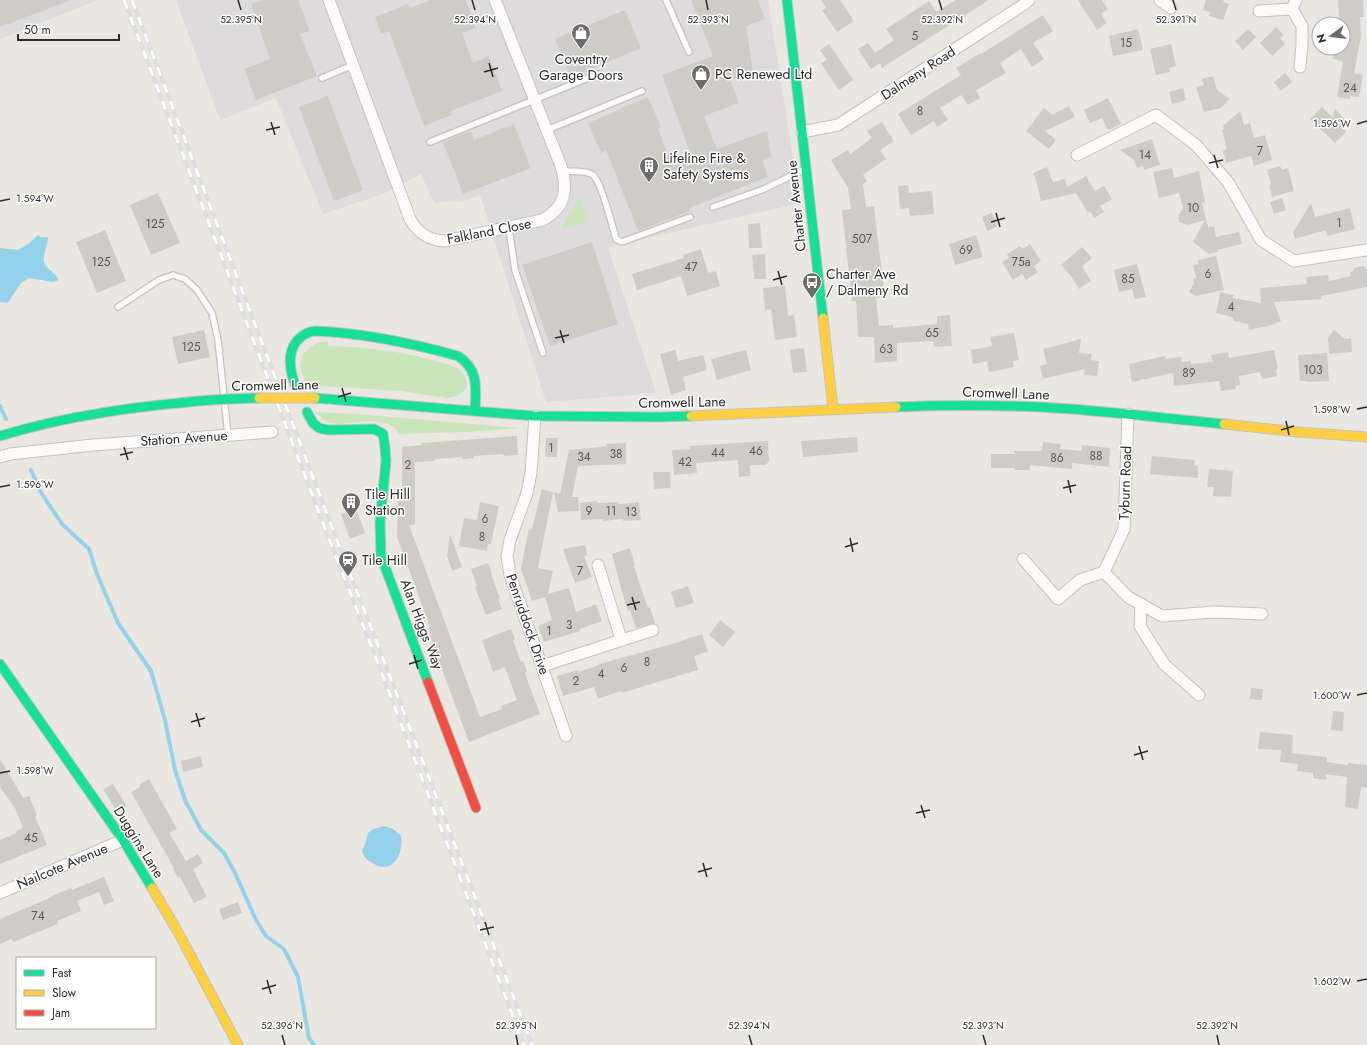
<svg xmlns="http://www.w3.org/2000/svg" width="1367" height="1045" viewBox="0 0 1367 1045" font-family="Jost,sans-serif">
  <rect width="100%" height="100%" fill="#eae6e0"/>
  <g fill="#dddbdc">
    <polygon points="0,0 98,0 0,39"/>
    <polygon points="176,0 768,0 800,203 608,247 656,393 546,402 480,195 467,200 434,203 421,174 383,194 323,214 276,98 220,120"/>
  </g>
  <g fill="#cae5b9">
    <polygon points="579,197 588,221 561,230"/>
    <path d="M328 341V346C368 347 408 352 446 364 453 366 460 369 464 375 473 389 459 397 447 398L401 391 307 385C305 380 302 375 301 370 298 353 313 342 328 341Z"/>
    <polygon points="314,412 356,414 519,428 465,432 398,434 395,427 386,423 369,421 340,424 329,423"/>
  </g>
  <g fill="#94d2ec">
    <path d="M38 235 40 237H48C48 246 40 258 46 266 50 271 56 274 59 280L53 282 29 278 21 283 9 301 7 303 0 302V248L18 250 28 244Z"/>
    <path d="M384 826 393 829 401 836C404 853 393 875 374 864 367 860 364 858 362 850 372 834 360 832 384 826Z"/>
  </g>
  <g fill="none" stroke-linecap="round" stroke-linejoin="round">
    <g stroke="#94d2ec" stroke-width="4">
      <polyline points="0,406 6,419"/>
      <polyline points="31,470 40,491 62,524 89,549 97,574 118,623 151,671 165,720 175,770 185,800 201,830 224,853 235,873 256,920 266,936 284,949 298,977 309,1038 314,1045"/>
    </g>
  </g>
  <g fill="#cfccc7">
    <polygon points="0,0 69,0 69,1 0,27"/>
    <polygon points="262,0 298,0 310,31 300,34 317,76 256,100 244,69 270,59 251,4"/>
    <polygon points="431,0 466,0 476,28 462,33 473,63 489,56 502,91 451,111 452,115 424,126 389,31 381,34 375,17 408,4 410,8"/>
    <polygon points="691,0 758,0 765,19 746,26 753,72 730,80 739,103 704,116 717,149 767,131 771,157 762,161 768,177 689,208 690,211 638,231 606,150 601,153 588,123 648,97 661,127 658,129 672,166 692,158 662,75 713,56"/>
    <polygon points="821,0 840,0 854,21 837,32 822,10 826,8"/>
    <polygon points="956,0 989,0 882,68 880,63 871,69 858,49 868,43 875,53 894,40 886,29 929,1 936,12"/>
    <polygon points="1078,0 1102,0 1108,9 1101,14 1107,23 1097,30"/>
    <polygon points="1206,0 1224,0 1223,2 1229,4 1223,20 1209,16 1210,12 1203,10"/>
    <polygon points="1338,0 1363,0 1364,17 1360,17 1361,36 1354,73 1363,75 1359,97 1350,96 1350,99 1337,97 1343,61 1333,59 1335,48 1343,48 1343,24 1339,24"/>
    <polygon points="625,10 641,48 571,78 555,39"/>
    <polygon points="1043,15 1053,31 1033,43 1044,59 1032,67 1021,49 1000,63 1006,73 976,90 980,98 968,105 961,95 940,108 948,120 937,127 934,121 911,135 898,114 961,75 956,68 980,53 981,54"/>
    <polygon points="1276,27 1284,35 1280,38 1285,44 1272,56 1260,43"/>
    <polygon points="1138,29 1143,50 1113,56 1109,36"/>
    <polygon points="1248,29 1256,37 1243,50 1235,41"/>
    <polygon points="829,44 853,80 839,90 821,63 827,60 820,50"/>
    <polygon points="1171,44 1176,66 1169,68 1170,72 1156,75 1150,49"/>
    <polygon points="1285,73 1292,82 1281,91 1274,82"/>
    <polygon points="1213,76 1217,90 1230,99 1221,108 1204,112 1196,87 1204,85 1202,79"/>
    <polygon points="1183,88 1186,100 1172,104 1169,92"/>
    <polygon points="328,96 363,190 334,201 299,107"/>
    <polygon points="1108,98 1121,124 1108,130 1102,118 1090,123 1084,110"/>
    <polygon points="1069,106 1075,117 1045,131 1056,140 1049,149 1026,131 1044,108 1052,115"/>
    <polygon points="1322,107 1333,118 1335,109 1345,120 1340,125 1346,132 1335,143 1310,119"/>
    <polygon points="1240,111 1244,125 1250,123 1254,138 1265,135 1272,160 1254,166 1251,156 1226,163 1223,151 1227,149 1222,130 1224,129 1223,126"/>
    <polygon points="882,122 894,141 880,150 886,159 863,175 867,181 863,184 866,207 874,206 876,225 885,297 876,298 879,326 893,325 893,328 937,324 937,316 950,315 952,346 934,347 933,341 897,343 897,361 875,363 874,337 858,337 856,301 852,301 842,210 851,209 848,188 831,160 848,150 850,154 872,138 867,131"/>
    <polygon points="514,124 531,168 463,194 443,142 471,131 474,140"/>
    <polygon points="1152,139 1160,165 1144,170 1143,166 1137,168 1134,160 1120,150"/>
    <polygon points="1280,166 1282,170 1288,168 1294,191 1272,197 1269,185 1271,185 1267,170"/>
    <polygon points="1047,167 1053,182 1065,179 1067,187 1086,176 1095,191 1104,186 1112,199 1100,206 1104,212 1094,218 1090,211 1088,213 1076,193 1041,201 1036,180 1033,173"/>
    <polygon points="1172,168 1174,178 1199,171 1205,202 1202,203 1208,227 1214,226 1216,237 1239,232 1242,244 1217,250 1218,252 1209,254 1193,242 1205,220 1187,225 1179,222 1178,216 1183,208 1179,193 1159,198 1153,172"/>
    <polygon points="908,185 909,193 932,191 934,214 910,216 909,208 900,209 898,186"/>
    <polygon points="158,193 180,243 151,255 130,205"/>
    <polygon points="1282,198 1286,210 1274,214 1270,202"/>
    <polygon points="1311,203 1315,217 1350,208 1355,229 1327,236 1326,230 1295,239 1293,232"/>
    <polygon points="992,213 997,227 987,231 982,217"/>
    <polygon points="760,223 762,248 749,248 748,224"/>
    <polygon points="105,230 126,281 97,293 76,242"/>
    <polygon points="976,235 983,257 955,265 949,244"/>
    <polygon points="592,242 618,324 550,346 522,265"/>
    <polygon points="1030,244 1041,261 1034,266 1038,272 1026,280 1022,274 1013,280 1002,262 1009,258 1007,254 1020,246 1022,249"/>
    <polygon points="1082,247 1092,258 1082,267 1091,281 1079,289 1071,276 1061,265"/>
    <polygon points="701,249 708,273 716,271 720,286 687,296 681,276 637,290 632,274 684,258 683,255"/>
    <polygon points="765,254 766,279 754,279 752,255"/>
    <polygon points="1216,256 1224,290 1196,296 1189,292 1194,283 1193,279 1196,278 1193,265 1198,264 1198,260"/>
    <polygon points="1137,264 1146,297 1135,299 1132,289 1119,292 1114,270"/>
    <polygon points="1364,266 1365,269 1367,269 1367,287 1321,296 1322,299 1274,302 1281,321 1268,326 1249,330 1248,324 1234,321 1232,317 1216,313 1220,292 1234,295 1233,298 1261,303 1260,288 1307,284 1306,277 1328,275 1329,281 1351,276 1350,272 1354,271 1353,268"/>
    <polygon points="785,286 788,316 794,315 797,337 775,340 771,309 765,310 763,288"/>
    <polygon points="204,330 210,357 178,364 172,337"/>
    <polygon points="1334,330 1345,339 1351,338 1352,352 1329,354 1328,338"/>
    <polygon points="1014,333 1019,360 1013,361 1014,367 989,372 987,361 973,364 971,350 992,346 990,337"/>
    <polygon points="1081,339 1079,353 1092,354 1091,360 1099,361 1097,376 1084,375 1085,369 1043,379 1040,366 1047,364 1043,349"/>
    <polygon points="804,348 807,372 793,373 790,350"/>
    <polygon points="675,350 678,361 703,355 707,370 683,377 686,390 671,395 660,354"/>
    <polygon points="746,350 751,370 717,380 711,359"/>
    <polygon points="1274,350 1278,369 1276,369 1277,376 1262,379 1260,372 1239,376 1240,385 1235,386 1236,389 1221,391 1219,381 1174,386 1173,373 1132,382 1129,364 1165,356 1166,359 1181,357 1182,362 1191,361 1191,364 1213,362 1211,355 1228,352 1229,358"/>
    <polygon points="1327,353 1329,381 1306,382 1306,381 1300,381 1298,355"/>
    <polygon points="517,436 518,455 504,456 503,454 474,456 474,458 463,459 462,457 435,459 435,461 415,462 415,525 409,525 480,717 503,709 501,706 517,700 505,667 493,672 482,640 511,629 515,639 513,640 521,662 523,661 527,671 525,672 528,682 540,714 469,742 430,637 431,636 428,628 430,627 397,537 398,498 400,500 402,500 402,447 422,445 422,443"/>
    <polygon points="857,437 858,452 803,457 801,441"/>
    <polygon points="546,438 558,438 557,457 545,457"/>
    <polygon points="768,441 769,461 766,465 750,465 750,476 739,477 738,460 696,463 697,473 674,475 672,450 690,449 690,446"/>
    <polygon points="1043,442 1061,444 1060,449 1082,451 1082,445 1110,448 1109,467 1072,463 1072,469 1030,465 1030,470 1015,470 1015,468 991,468 991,454 1015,454 1014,451 1042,451"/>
    <polygon points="626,443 626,464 578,466 572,497 578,497 579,511 558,512 554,492 560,494 569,450 607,446 606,444"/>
    <polygon points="1152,456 1195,460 1194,466 1198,466 1198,478 1150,474"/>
    <polygon points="1209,469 1233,471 1231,497 1213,496 1214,487 1207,487"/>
    <polygon points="653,472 670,472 671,488 654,489"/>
    <polygon points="542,489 553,492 538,568 553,571 548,594 569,588 576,612 596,604 602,621 580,629 580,631 544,642 538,626 552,620 545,597 532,601 521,569 529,528 532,529"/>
    <polygon points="597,501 598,503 619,502 619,504 639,502 641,520 623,521 623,519 603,521 603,519 581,520 580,503"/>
    <polygon points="480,502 499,506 491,544 488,544 487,551 459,546 464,518 477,520"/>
    <polygon points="356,508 365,533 350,539 341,514"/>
    <polygon points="450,534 462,567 452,571 447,556"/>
    <polygon points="585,545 587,556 584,556 592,577 575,583 563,549"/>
    <polygon points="630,548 635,565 634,566 641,588 648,608 650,607 655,623 636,628 630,610 628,611 622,592 612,554"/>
    <polygon points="488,563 492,573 491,573 500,599 498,599 502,609 486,615 475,587 477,586 471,569"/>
    <polygon points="688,586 694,603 676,608 671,592"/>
    <polygon points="720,620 735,632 723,647 709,635"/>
    <polygon points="702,634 708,652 694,656 698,670 621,693 621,691 598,699 594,687 563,696 557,676 578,670 579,672 599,665 599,664 669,645"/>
    <polygon points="1251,688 1263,689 1262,700 1250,699"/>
    <polygon points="1333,711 1344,712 1343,731 1331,730"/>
    <polygon points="1260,732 1293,735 1292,753 1327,757 1327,762 1348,765 1348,763 1367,765 1367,788 1361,787 1358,809 1345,807 1347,777 1326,774 1326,780 1313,778 1313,773 1297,771 1298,764 1280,762 1281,750 1258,749"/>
    <polygon points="201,756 203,767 183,772 181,761"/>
    <polygon points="0,759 23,798 29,796 37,815 35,816 47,845 0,864 0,840 16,833 16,831 23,828 15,808 0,787"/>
    <polygon points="149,779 177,829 169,833 186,861 198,854 203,863 193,869 207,897 194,903 180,877 178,878 173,869 174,868 131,792 140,787 139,785"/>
    <polygon points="113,784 127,806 117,812 103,789"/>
    <polygon points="104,877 114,901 104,905 99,892 77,901 81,911 57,921 58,924 13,942 12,939 0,944 0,919 52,897 52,896 71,888 72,890"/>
    <polygon points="238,902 242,913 223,920 219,909"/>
  </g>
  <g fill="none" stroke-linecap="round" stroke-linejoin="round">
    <defs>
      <g id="lane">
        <polyline points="666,0 689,52"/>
        <polyline points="322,78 353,65"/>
        <polyline points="547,130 642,91"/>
        <polyline points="430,142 598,74"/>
        <path d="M563 171C571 172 586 170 593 175 601 181 613 228 616 239L622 242 690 217"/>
        <polyline points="713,207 764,189 805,169"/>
        <polyline points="509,228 515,270 543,353"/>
        <polyline points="118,307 159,280 173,275 185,279 197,290 212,313 218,340 228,435"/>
      </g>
      <g id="street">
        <path d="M329 0 410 219C418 234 429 240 445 241L542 220C566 208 568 189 561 166L495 0"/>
        <polyline points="1160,0 1171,8"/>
        <polyline points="1292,9 1302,26 1302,45 1300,67"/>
        <polyline points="1259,11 1292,9 1296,0"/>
        <polyline points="802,132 838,125 1023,5 1029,0"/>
        <polyline points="1077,155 1156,115 1196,145 1228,182 1261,240 1294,261 1367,250"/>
        <polyline points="535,416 531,473 527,493 510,540 507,556 510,575 566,736"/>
        <polyline points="0,457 10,454 93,445 272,432"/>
        <polyline points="1023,559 1058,599 1080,580 1104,572"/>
        <polyline points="598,565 621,639"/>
        <polyline points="1104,572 1128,597 1162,616 1214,612 1262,614"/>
        <polyline points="1104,572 1124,529 1128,414"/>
        <polyline points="1141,604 1140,626 1164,664 1199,695"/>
        <polyline points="542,666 653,630"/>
        <polyline points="0,893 123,840"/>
      </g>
      <g id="fast">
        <polyline points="787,0 823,318"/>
        <path d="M295 385C289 368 286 349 301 337 306 333 310 331 316 331 365 333 411 343 458 356 479 369 476 389 475 411"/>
        <polyline points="315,398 535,416 659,417 691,416"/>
        <polyline points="230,399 259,398"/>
        <path d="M896 407C944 405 991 405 1039 407 1101 410 1162 418 1224 424"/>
        <polyline points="307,412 313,423 319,428 328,430 374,429 383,434 385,447 386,461 380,522 381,556 428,682"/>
        <path d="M0 436C69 415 139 406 211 400"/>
        <polyline points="0,664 123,840 152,888"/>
      </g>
      <g id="slow">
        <polyline points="823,318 833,409"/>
        <polyline points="691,416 896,407"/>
        <polyline points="1224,424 1298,432 1367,437"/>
        <polyline points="152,888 178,932 238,1045"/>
      </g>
      <polyline id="jam" points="428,682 476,808"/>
    </defs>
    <use href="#lane" stroke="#c3c2c1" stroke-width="8"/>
    <use href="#street" stroke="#c3c2c1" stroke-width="13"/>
    <use href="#fast" stroke="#c3c2c1" stroke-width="11"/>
    <use href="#slow" stroke="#c3c2c1" stroke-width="11"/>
    <use href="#jam" stroke="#c3c2c1" stroke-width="11"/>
    <use href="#lane" stroke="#fcfbfa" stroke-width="5.5"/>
    <use href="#street" stroke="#fcfbfa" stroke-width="11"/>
    <use href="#fast" stroke="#16e098" stroke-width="9"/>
    <use href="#slow" stroke="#ffcf43" stroke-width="9"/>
    <use href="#jam" stroke="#f24e42" stroke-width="9"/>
    <defs>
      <g id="rail">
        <polyline points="124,0 324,526 372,648 524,1045"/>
        <polyline points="132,0 344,559 369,622 532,1045"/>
      </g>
    </defs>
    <use href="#rail" stroke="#dededf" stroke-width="4.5"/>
    <use href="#rail" stroke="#fff" stroke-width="3" stroke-dasharray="9" stroke-linecap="butt"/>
    <defs>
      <polyline id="fast-bridge" points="211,400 230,399"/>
      <polyline id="slow-bridge" points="259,398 315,398"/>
    </defs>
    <use href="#fast-bridge" stroke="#c3c2c1" stroke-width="11" stroke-linecap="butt"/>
    <use href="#slow-bridge" stroke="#c3c2c1" stroke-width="11" stroke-linecap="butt"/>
    <use href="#fast-bridge" stroke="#16e098" stroke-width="9"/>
    <use href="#slow-bridge" stroke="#ffcf43" stroke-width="9"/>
  </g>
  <path fill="none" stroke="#2b2b2b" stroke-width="1.5" d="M238 0 241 10M472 0 475 10M706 0 708 10M939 0 942 10M1173 0 1176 10M489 63 493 77M484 72 498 68M271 122 275 135M1357 124 1367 121M266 130 280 127M1214 155 1218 168M1209 163 1223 160M0 201 10 199M996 213 1000 227M991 222 1005 218M778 271 782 285M773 280 787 276M560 330 564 343M555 338 569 335M342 388 346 402M338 397 351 393M1357 409 1367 407M1286 421 1289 435M1281 430 1294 426M124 447 128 460M120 455 133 452M1068 480 1071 493M0 487 10 485M1063 488 1076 485M850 538 853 552M845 547 858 543M632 597 636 610M627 605 640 602M414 655 418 669M409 664 422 660M1357 695 1367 693M196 713 200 727M191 722 205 718M1139 746 1143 760M1134 755 1148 751M0 773 10 771M921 805 925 818M916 813 930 810M703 863 707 877M698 872 712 868M485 922 489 935M480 930 494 927M267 980 271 994M1357 981 1367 979M262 989 276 985M282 1035 285 1045M516 1035 518 1045M749 1035 752 1045M983 1035 986 1045M1217 1035 1219 1045"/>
  <defs>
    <symbol id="shop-pin" viewBox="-11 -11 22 30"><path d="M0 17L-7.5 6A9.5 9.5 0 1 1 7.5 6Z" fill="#6e6c6a" stroke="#fff"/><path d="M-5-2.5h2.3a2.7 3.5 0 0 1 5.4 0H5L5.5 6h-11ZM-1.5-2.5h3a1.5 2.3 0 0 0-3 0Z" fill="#fff"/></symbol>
    <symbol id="building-pin" viewBox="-11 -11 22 30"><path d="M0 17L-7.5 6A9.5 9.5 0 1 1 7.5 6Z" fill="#6e6c6a" stroke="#fff"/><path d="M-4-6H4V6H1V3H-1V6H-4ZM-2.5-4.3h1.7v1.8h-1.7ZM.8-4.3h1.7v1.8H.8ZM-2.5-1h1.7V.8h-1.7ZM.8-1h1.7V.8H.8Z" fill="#fff"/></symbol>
    <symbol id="bus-pin" viewBox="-11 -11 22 30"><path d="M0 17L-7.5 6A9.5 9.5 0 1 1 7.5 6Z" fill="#6e6c6a" stroke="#fff"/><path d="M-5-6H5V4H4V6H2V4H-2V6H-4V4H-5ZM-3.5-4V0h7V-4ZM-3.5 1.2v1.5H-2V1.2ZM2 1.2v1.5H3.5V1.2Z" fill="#fff"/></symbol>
    <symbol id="station-pin" viewBox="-11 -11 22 30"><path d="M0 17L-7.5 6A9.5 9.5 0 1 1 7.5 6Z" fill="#6e6c6a" stroke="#fff"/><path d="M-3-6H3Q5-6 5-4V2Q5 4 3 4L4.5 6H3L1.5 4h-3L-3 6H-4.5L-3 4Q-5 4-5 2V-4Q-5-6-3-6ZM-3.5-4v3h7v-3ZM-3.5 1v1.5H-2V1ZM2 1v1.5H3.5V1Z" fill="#fff"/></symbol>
  </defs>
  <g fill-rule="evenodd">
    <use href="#shop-pin" x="570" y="22" width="22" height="30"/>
    <use href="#shop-pin" x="690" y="63" width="22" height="30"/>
    <use href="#building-pin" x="638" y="155" width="22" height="30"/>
    <use href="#bus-pin" x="801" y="271" width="22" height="30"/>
    <use href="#building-pin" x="340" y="491" width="22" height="30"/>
    <use href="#station-pin" x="337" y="549" width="22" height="30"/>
  </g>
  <g text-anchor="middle" stroke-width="3" stroke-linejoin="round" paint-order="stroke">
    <g font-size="12" fill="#565554">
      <text x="915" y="40">5</text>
      <text x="1126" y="47">15</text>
      <text x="1350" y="92">24</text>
      <text x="920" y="115">8</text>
      <text x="1260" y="155">7</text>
      <text x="1145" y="159">14</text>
      <text x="1193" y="212">10</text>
      <text x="1339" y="227">1</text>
      <text x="155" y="228">125</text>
      <text x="862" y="243">507</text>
      <text x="966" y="254">69</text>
      <text x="101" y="266">125</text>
      <text x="1021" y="266">75a</text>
      <text x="691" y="271">47</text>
      <text x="1208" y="278">6</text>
      <text x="1128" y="283">85</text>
      <text x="1231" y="311">4</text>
      <text x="932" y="337">65</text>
      <text x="191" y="351">125</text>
      <text x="886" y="353">63</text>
      <text x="1313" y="374">103</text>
      <text x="1189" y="377">89</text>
      <text x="551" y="452">1</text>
      <text x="756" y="455">46</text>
      <text x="718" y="457">44</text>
      <text x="616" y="458">38</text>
      <text x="1096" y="460">88</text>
      <text x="584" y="461">34</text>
      <text x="1057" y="462">86</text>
      <text x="685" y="466">42</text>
      <text x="408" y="469">2</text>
      <text x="589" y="515">9</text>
      <text x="611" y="515">11</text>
      <text x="631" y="516">13</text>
      <text x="485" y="523">6</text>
      <text x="482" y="541">8</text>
      <text x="580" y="575">7</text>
      <text x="569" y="629">3</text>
      <text x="549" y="635">1</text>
      <text x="647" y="666">8</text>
      <text x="624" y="672">6</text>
      <text x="601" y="678">4</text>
      <text x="576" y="685">2</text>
      <text x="31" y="842">45</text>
      <text x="38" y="920">74</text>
    </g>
    <g font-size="14" fill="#2b2b2b" stroke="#fff" text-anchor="start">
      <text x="581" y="64" text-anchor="middle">Coventry<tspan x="581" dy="16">Garage Doors</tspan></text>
      <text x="715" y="79">PC Renewed Ltd</text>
      <text x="663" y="163">Lifeline Fire &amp;<tspan x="663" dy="16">Safety Systems</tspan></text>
      <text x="826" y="279">Charter Ave<tspan x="826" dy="16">/ Dalmeny Rd</tspan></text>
      <text x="365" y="499">Tile Hill<tspan x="365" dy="16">Station</tspan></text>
      <text x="362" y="565">Tile Hill</text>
    </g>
    <g font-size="14" fill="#2b2b2b" stroke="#fff">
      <text transform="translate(918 73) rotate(-33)" y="5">Dalmeny Road</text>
      <text transform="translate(796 206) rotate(-96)" y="5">Charter Avenue</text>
      <text transform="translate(489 231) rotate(-11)" y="5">Falkland Close</text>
      <text transform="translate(275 385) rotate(-1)" y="5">Cromwell Lane</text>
      <text transform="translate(1006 393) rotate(2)" y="5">Cromwell Lane</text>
      <text transform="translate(682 402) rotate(-1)" y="5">Cromwell Lane</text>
      <text transform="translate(184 438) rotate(-4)" y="5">Station Avenue</text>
      <text transform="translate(1125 483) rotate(-88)" y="5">Tyburn Road</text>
      <text transform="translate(422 624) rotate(69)" y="5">Alan Higgs Way</text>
      <text transform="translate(528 624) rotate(71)" y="5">Penruddock Drive</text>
      <text transform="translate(139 842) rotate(58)" y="5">Duggins Lane</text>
      <text transform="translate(62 866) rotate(-23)" y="5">Nailcote Avenue</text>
    </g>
  </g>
  <g font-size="10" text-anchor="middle" fill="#2b2b2b" stroke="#fff" stroke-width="3" stroke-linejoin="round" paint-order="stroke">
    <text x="241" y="23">52.395°N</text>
    <text x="475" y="23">52.394°N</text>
    <text x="708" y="23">52.393°N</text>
    <text x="942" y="23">52.392°N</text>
    <text x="1176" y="23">52.391°N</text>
    <text x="1332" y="127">1.596°W</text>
    <text x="35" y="202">1.594°W</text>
    <text x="1332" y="413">1.598°W</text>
    <text x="35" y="488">1.596°W</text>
    <text x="1332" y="699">1.600°W</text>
    <text x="35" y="774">1.598°W</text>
    <text x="1332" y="985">1.602°W</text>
    <text x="282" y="1029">52.396°N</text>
    <text x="516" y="1029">52.395°N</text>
    <text x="749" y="1029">52.394°N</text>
    <text x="983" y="1029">52.393°N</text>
    <text x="1217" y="1029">52.392°N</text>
  </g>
  <rect x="16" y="957" width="140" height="72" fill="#ffffff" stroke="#aaaaaa"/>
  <rect x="24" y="970" width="20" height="6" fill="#16e098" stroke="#aaaaaa"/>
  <text x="52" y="977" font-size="12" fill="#2b2b2b">Fast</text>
  <rect x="24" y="990" width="20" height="6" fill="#ffcf43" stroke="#aaaaaa"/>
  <text x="52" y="997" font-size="12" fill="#2b2b2b">Slow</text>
  <rect x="24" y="1010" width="20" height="6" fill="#f24e42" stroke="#aaaaaa"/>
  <text x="52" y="1017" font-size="12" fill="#2b2b2b">Jam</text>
  <g transform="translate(1331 36) rotate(255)"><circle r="19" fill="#ffffff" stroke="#aaaaaa"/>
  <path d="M0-3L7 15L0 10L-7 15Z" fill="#6e6c6a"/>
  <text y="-6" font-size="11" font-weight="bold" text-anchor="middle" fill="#2b2b2b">N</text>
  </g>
  <path d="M18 34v6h101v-6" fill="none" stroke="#2b2b2b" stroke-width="2"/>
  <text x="24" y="34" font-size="12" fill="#2b2b2b" stroke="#ffffff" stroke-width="3" paint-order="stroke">50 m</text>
</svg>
